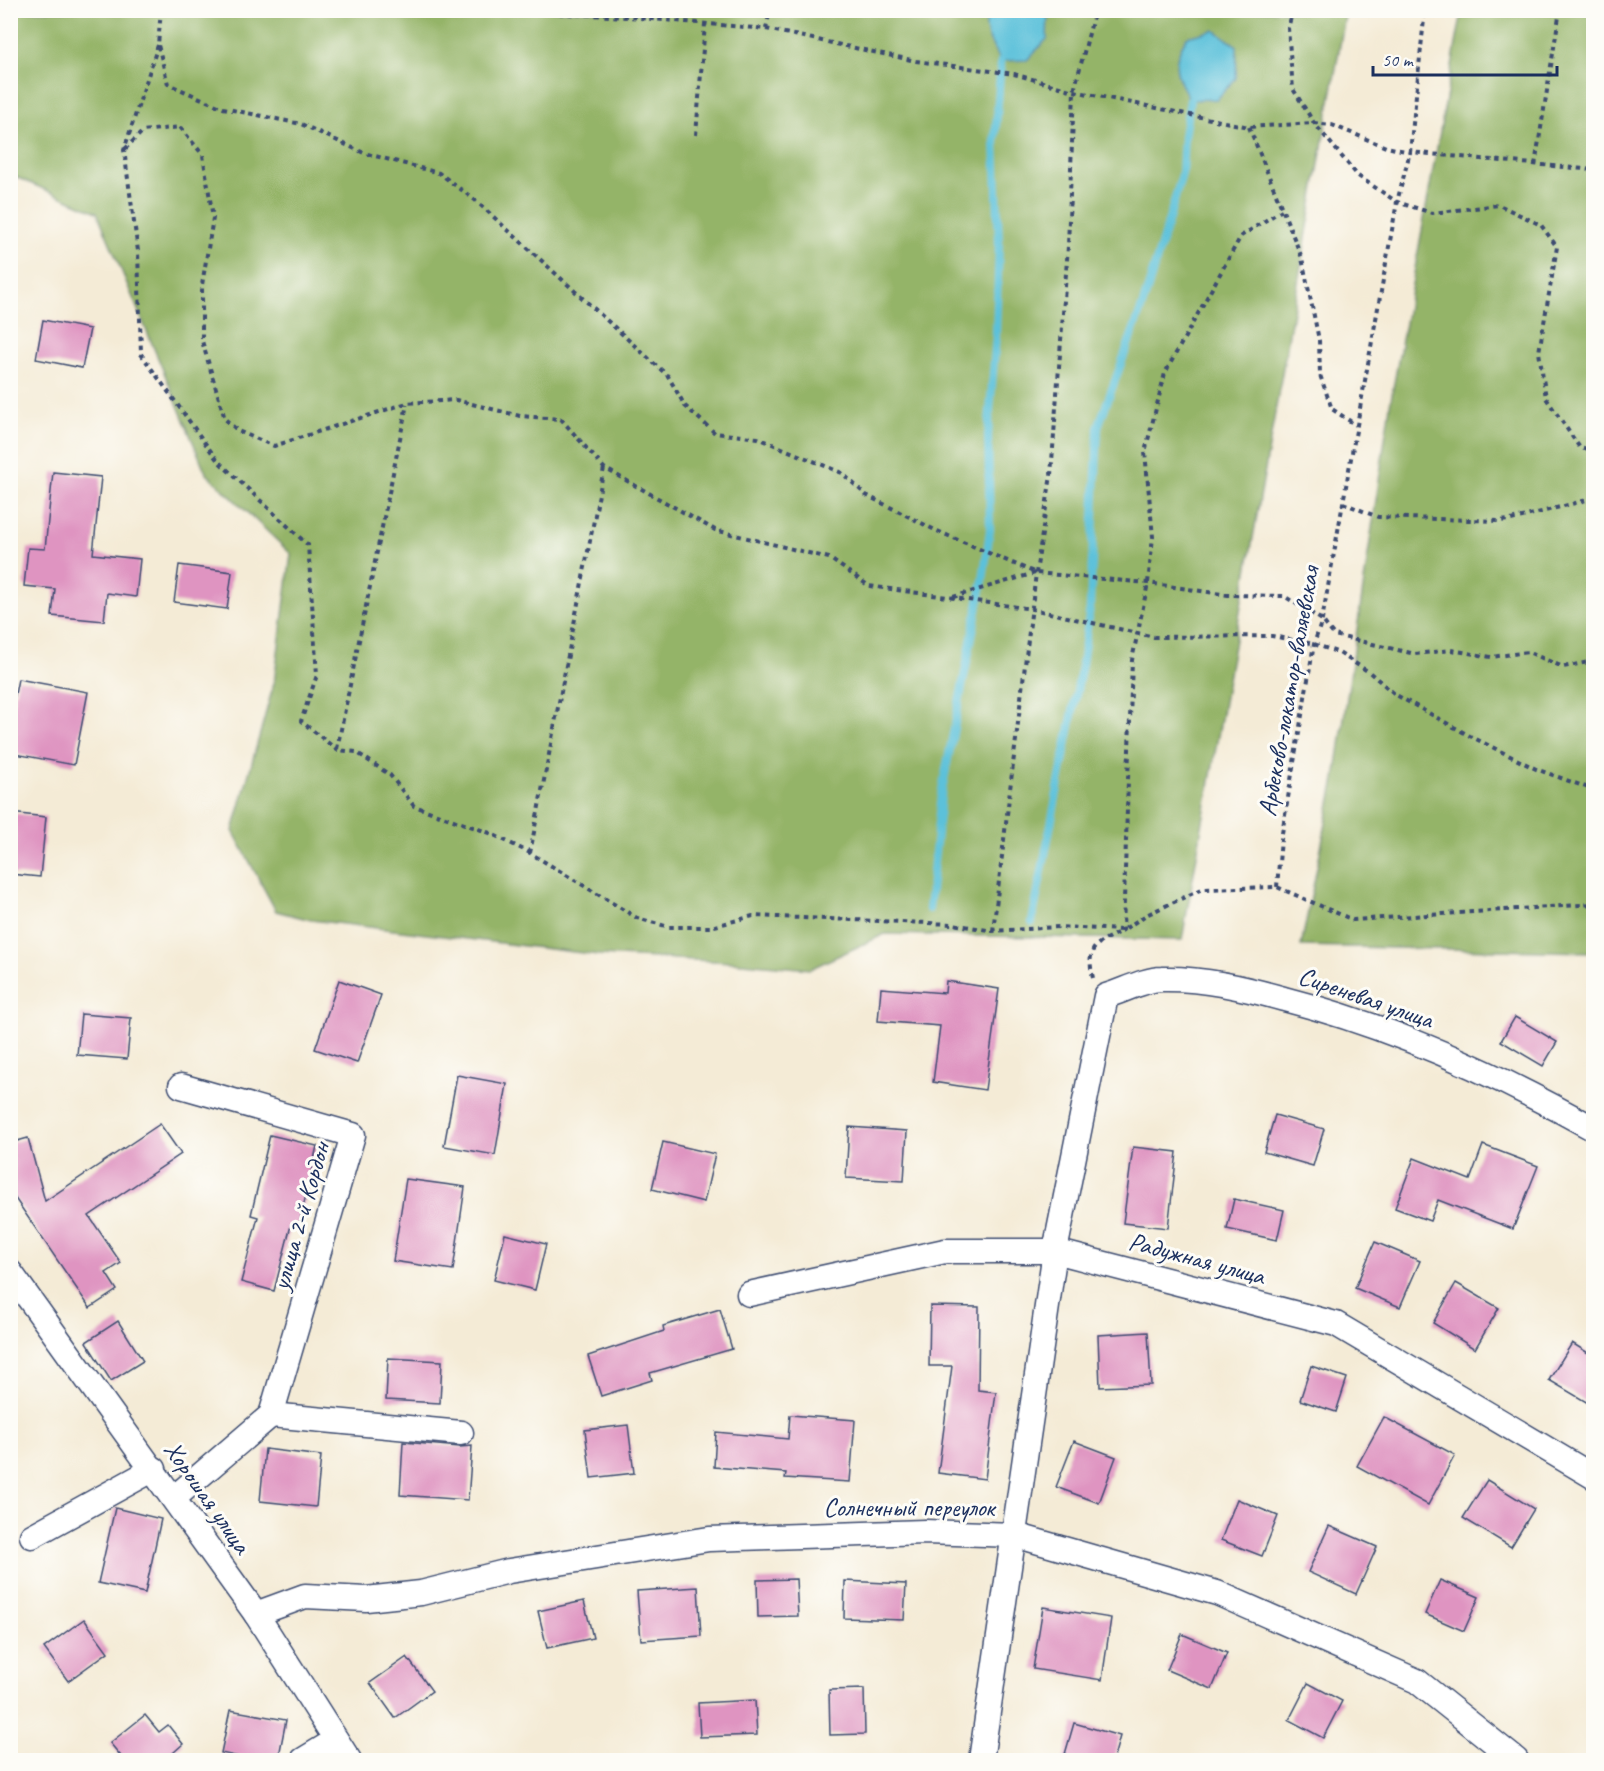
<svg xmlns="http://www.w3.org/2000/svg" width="1604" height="1771" viewBox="0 0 1604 1771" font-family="Caveat,sans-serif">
  <rect width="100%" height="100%" fill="#fdfcf7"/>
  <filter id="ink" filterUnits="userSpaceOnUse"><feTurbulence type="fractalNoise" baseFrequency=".0167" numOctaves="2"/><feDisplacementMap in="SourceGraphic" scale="12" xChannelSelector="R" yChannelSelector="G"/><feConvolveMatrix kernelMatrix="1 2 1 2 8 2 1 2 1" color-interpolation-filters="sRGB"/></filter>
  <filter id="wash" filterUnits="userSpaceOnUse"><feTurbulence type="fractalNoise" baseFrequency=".008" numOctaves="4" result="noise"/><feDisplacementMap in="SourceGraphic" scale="24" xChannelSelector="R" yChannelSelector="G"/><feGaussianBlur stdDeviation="1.35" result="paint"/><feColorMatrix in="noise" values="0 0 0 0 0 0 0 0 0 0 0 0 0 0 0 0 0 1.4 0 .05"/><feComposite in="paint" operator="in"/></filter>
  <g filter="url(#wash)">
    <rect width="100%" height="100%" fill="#f4ebd6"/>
    <g fill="#94b467" stroke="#587262" stroke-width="1.5">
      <polygon points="10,11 1346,11 1182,940 885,934 810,969 732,962 599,955 311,920 276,911 233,831 274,683 291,554 206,473 97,212 11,175"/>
      <polygon points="1462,11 1593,11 1593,952 1301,946 1335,779 1390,405"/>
    </g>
    <g fill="#5cc1da" stroke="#3c789c" stroke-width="1.5">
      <path d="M990 11H1048L1047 39 1027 60 1001 61C993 47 979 27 990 11Z"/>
      <path d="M1214 30 1237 46 1236 78 1217 99 1190 100C1175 74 1170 64 1187 37Z"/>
    </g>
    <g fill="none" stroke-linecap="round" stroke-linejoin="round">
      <g stroke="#5cc1da" stroke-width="8">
        <polyline points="929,909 941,795 983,580 990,530 988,436 996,335 999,242 995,141 1001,61"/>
        <polyline points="1032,922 1082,664 1090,607 1098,427 1143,304 1169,219 1182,174 1184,136 1190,100"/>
      </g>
    </g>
    <g id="blocks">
      <g fill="#df94c1">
        <polygon points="43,320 90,329 82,368 36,359"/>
        <polygon points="53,472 101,477 93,554 140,559 136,597 107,593 104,621 52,616 55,589 24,586 28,548 45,549"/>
        <polygon points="179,565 232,572 227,609 174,602"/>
        <polygon points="18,679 88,692 74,765 10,753 10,719"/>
        <polygon points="10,813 46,817 40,877 10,874"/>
        <polygon points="339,980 381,995 357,1063 315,1049"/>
        <polygon points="946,981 999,989 985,1090 933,1082 940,1026 878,1021 881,988 945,993"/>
        <polygon points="81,1014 131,1018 127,1059 77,1055"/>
        <polygon points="1515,1017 1557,1042 1543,1066 1501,1041"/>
        <polygon points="457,1075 507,1084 495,1155 444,1146"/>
        <polygon points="1275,1115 1324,1129 1313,1166 1264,1152"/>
        <polygon points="160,1124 181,1154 89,1216 121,1263 106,1273 117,1290 90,1308 10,1191 10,1143 28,1138 45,1201"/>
        <polygon points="849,1127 907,1131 904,1181 846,1178"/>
        <polygon points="270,1135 317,1146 299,1226 291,1225 274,1291 241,1282 258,1217 251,1215"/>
        <polygon points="663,1142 715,1154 704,1202 652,1189"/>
        <polygon points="1483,1145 1538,1166 1513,1229 1438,1200 1430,1221 1395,1208 1414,1158 1470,1180"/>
        <polygon points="1133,1147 1177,1152 1168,1228 1123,1223"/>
        <polygon points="406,1179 465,1187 453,1270 393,1261"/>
        <polygon points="1234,1199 1284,1210 1277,1240 1227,1229"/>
        <polygon points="505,1234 546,1244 535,1290 494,1280"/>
        <polygon points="1375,1242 1420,1261 1400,1307 1355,1288"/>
        <polygon points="1456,1283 1499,1308 1475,1349 1433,1323"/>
        <polygon points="930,1306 979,1307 978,1390 996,1392 985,1479 938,1473 952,1366 929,1366"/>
        <polygon points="720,1309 732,1349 650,1373 652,1380 601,1396 588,1356 664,1331 663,1326"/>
        <polygon points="118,1321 143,1361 111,1381 86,1342"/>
        <polygon points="1148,1332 1151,1385 1100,1387 1098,1335"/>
        <polygon points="1572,1343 1593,1356 1593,1406 1549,1380"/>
        <polygon points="388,1358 442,1361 440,1403 386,1400"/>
        <polygon points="1311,1366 1347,1378 1336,1412 1300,1400"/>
        <polygon points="790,1415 855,1420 850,1482 785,1478 786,1473 714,1467 716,1432 788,1439"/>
        <polygon points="1384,1417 1455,1455 1428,1505 1357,1466"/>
        <polygon points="628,1425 634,1473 591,1478 585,1430"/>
        <polygon points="1074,1441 1116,1457 1099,1503 1056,1487"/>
        <polygon points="403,1442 460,1447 472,1446 468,1500 400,1495"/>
        <polygon points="265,1449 321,1456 316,1507 260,1501"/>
        <polygon points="1487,1480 1534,1509 1511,1547 1463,1518"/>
        <polygon points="1237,1499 1278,1516 1262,1556 1221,1540"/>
        <polygon points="115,1508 161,1519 145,1593 98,1583"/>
        <polygon points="1329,1526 1377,1547 1356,1594 1308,1572"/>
        <polygon points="796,1579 798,1616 758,1617 757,1580"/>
        <polygon points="1440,1580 1479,1597 1464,1631 1425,1614"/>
        <polygon points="845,1581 906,1584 904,1620 844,1618"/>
        <polygon points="698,1587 701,1636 641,1640 637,1591"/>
        <polygon points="584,1601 593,1638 547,1648 538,1611"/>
        <polygon points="1043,1607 1111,1618 1102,1680 1033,1669"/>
        <polygon points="84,1619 108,1652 68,1681 44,1648"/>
        <polygon points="1182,1634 1227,1653 1212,1689 1167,1670"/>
        <polygon points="407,1657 432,1691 395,1718 370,1683"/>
        <polygon points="1308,1683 1342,1701 1323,1738 1289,1720"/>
        <polygon points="864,1689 865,1734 830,1735 829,1690"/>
        <polygon points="755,1700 757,1735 700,1737 698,1703"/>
        <polygon points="230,1710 286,1720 278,1761 258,1761 221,1753"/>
        <polygon points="145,1715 159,1732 168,1725 183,1744 164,1761 125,1761 110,1743"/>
        <polygon points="1074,1723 1120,1736 1113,1761 1063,1761"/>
      </g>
    </g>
  </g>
  <g filter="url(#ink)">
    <use href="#blocks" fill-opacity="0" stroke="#3c4b70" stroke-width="1.5"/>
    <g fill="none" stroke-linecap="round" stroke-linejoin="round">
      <defs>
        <g id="minor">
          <polyline points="10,1272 256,1614 349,1760"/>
          <polyline points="749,1294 945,1251 1055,1251 1336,1324 1594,1477"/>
          <polyline points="271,1415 461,1433"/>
          <polyline points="174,1498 271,1415 353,1135 181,1086"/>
          <polyline points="32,1536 154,1469"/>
          <polyline points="256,1614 305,1596 366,1599 421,1593 509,1571 709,1539 925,1532 1015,1535 1217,1593 1417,1681 1516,1760"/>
          <polyline points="303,1760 336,1740"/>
          <path d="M981 1760 1055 1251 1106 996C1123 991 1145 979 1162 979 1203 978 1245 988 1284 999 1393 1027 1495 1073 1594 1129"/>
        </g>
      </defs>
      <use href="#minor" stroke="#3c4b70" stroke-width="27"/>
      <g stroke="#3c4b70" stroke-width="4" stroke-dasharray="4.5 4.5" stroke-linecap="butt">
        <polyline points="161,10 158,45 168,84 223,108 301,124 364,153 439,173 475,200 668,376 685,406 715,433 758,438 842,473 866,495 937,531 1036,573 1148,583 1228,595 1284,596 1322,620 1334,635 1415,654 1451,650 1491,657 1528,652 1563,667 1594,661"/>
        <polyline points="542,10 550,13 629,17 766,29 916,61 1014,74 1074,91 1249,127 1314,123 1332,125 1386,147 1410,152 1594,170"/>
        <polyline points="1293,10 1288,28 1293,89 1314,123 1358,176 1397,202 1432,213 1499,205 1541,225 1557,247 1539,352 1546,398 1580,448 1594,451"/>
        <polyline points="766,29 770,10"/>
        <polyline points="158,45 124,150 138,251 141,354 218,461 308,545 317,675 301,721 337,750 356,752 390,775 414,806 490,833 530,853 637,918 669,927 711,927 753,916 953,924 993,931 1059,927 1123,930 1146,915 1202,889 1277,887 1353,920 1594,904"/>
        <polyline points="1249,127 1302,258 1319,340 1320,375 1332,409 1356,425"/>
        <polyline points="696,135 705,24"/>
        <polyline points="125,149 143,131 180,127 203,155 213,218 202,285 202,341 225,419 238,431 274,446 407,403 456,400 520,416 561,419 604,468 715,530 829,558 869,586 1032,609 1154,637 1272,636 1314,644 1339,653 1369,672 1396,695 1470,736 1536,769 1594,790"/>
        <polyline points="1535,165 1560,10"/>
        <polyline points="1343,503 1378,517 1499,521 1511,520 1594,498"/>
        <polyline points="953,597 1035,573"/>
        <polyline points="337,749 407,404"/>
        <polyline points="530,853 604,468"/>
        <polyline points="1277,887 1281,839 1314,644 1322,620 1397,202 1410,152 1425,10"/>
        <polyline points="993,931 1036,573 1051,475 1068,246 1074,91 1095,10"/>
        <path d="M1093 978C1085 945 1097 944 1123 930L1132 660 1148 583 1153 537 1145 452 1165 373 1241 236 1282 210"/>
      </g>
      <use href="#minor" stroke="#fff" stroke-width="24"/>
    </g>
  </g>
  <g text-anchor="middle" stroke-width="6" stroke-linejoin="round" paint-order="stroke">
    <g font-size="26" fill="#1b2f5e" stroke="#fdfcf7">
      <text transform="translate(1288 691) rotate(-80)" y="9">Арбеково-локатор-валяевская</text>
      <text transform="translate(1366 997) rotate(19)" y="9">Сиреневая улица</text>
      <text transform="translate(300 1216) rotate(-74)" y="9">улица 2-й Кордон</text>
      <text transform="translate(1197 1258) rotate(15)" y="9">Радужная улица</text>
      <text transform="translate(208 1497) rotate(55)" y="9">Хорошая улица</text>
      <text x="909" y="1516">Солнечный переулок</text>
    </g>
  </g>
  <rect width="1604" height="1771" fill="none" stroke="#fdfcf7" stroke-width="36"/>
  <path d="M1373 66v9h184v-9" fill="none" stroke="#1b2f5e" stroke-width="3"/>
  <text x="1382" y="66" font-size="18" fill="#1b2f5e" stroke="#fdfcf7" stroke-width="4.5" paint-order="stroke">50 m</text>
</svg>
